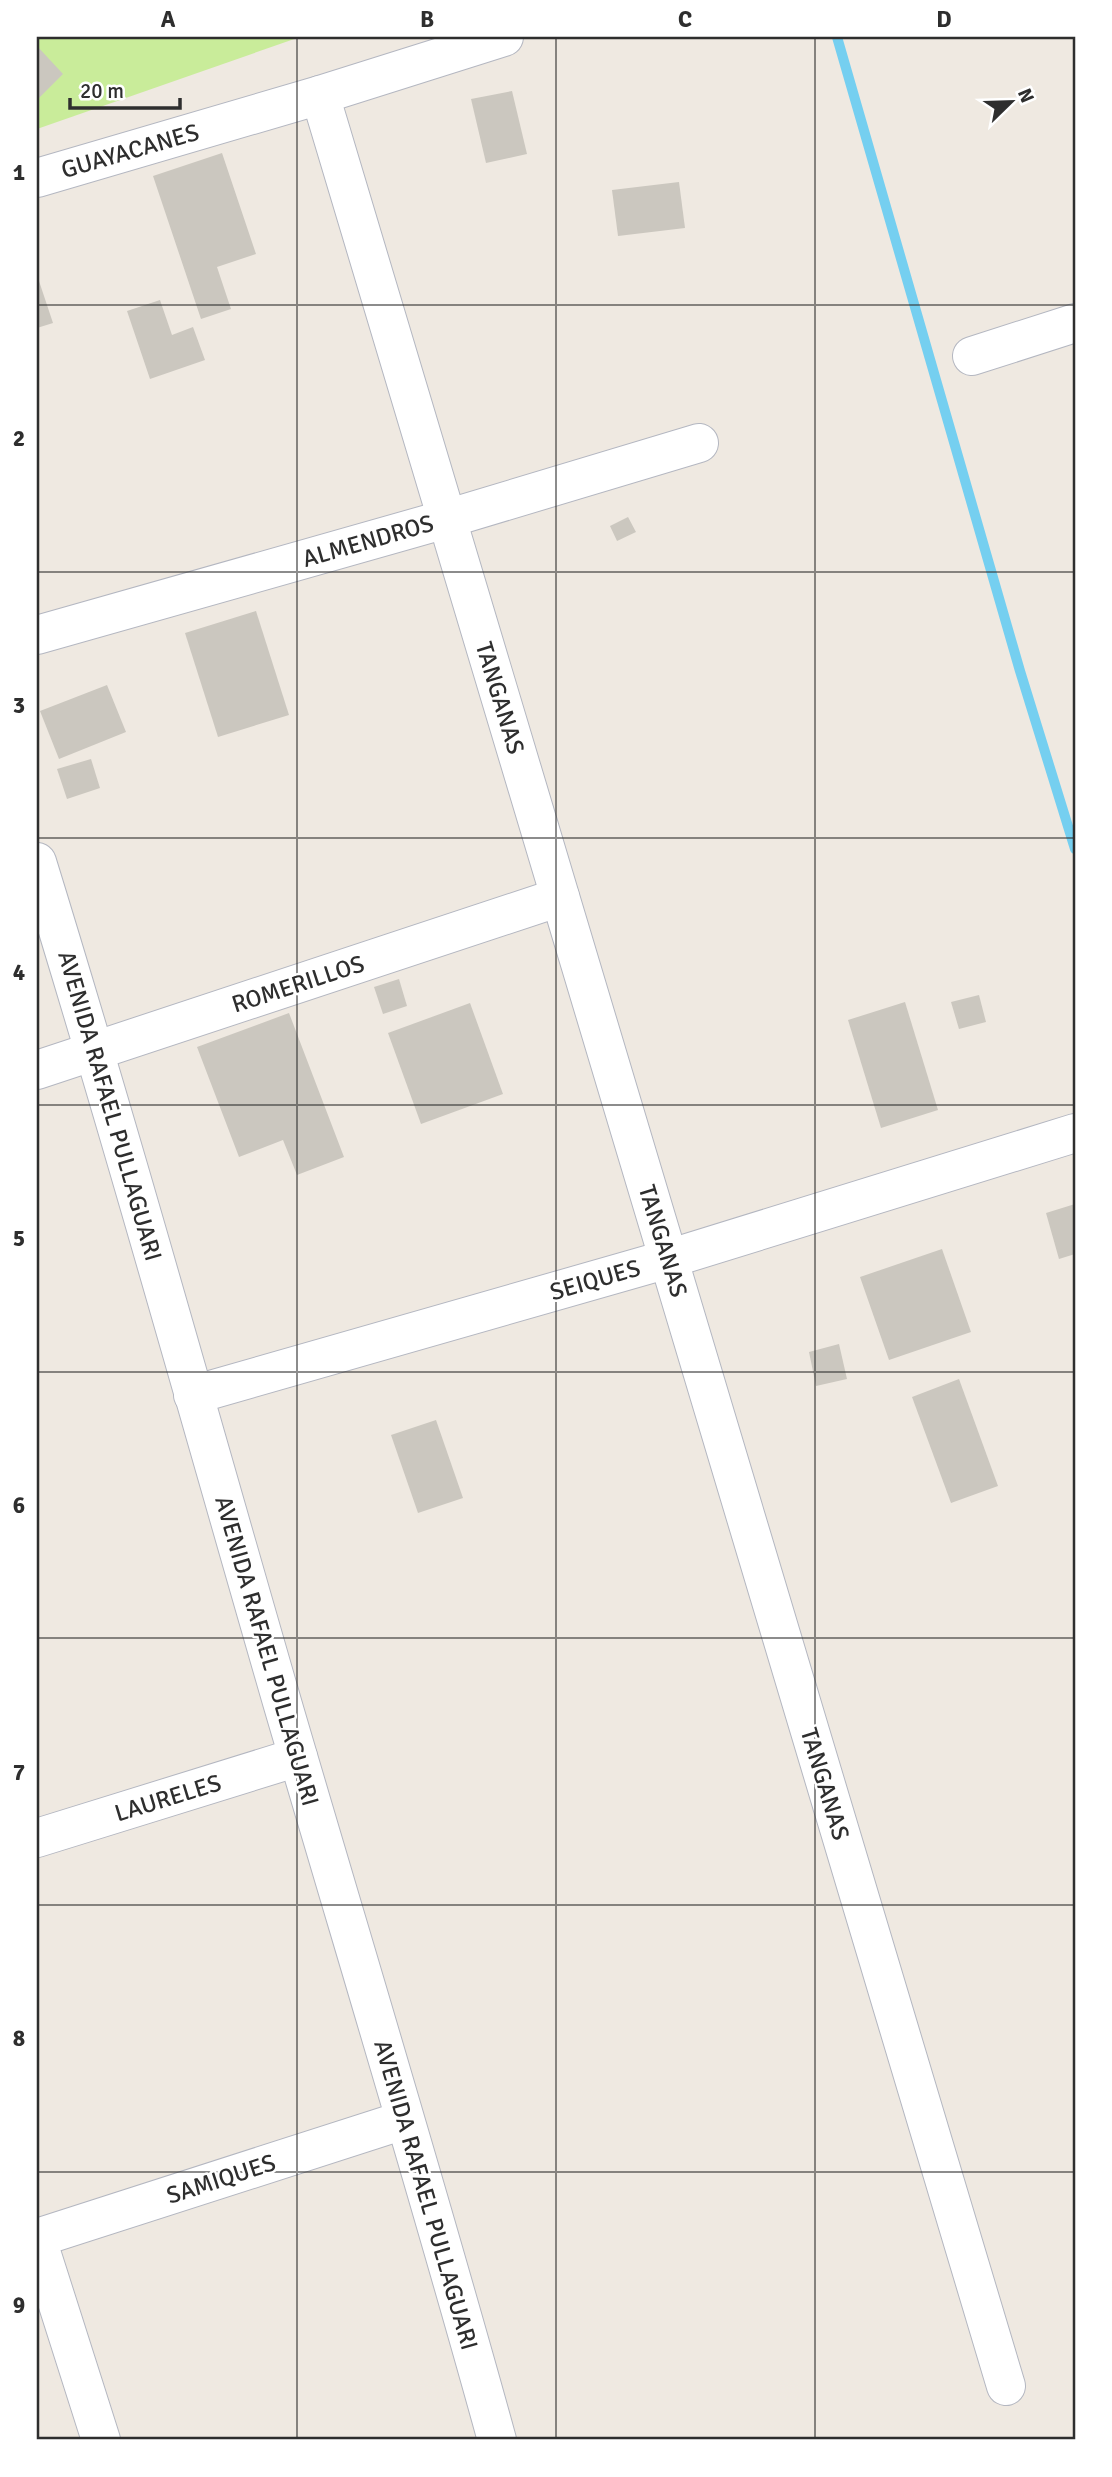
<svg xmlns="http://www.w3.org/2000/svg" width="1112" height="2477" viewBox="0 0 1112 2477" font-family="Signika,sans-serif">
  <rect width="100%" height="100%" fill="#efe9e1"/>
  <polygon fill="#c9ec9a" points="37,37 300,37 37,129"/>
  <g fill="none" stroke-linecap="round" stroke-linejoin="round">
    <polyline stroke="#75cff0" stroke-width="10" points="837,37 1020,671 1075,849"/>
  </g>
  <g fill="#cbc7bf">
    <polygon points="37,46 63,74 37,100"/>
    <polygon points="512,91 527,154 486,163 471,99"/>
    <polygon points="222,153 256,254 217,267 231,309 201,319 153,176"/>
    <polygon points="679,182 685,228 618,236 612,190"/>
    <polygon points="37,275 53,323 37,328"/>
    <polygon points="160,300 172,335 193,327 205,360 150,379 127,311"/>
    <polygon points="628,517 636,532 617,541 610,526"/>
    <polygon points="256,611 289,715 218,737 185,633"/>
    <polygon points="107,685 126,732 59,759 40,711"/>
    <polygon points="91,759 100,788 67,799 57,769"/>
    <polygon points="399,979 407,1006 383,1014 374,987"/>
    <polygon points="979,995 986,1022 959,1029 951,1002"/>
    <polygon points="905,1002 938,1110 881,1128 848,1020"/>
    <polygon points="470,1003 503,1094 421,1124 388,1033"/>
    <polygon points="289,1013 344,1157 297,1175 283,1140 239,1157 197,1047"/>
    <polygon points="1075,1204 1075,1254 1059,1259 1046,1213"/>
    <polygon points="942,1249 971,1332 889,1360 860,1277"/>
    <polygon points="839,1344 847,1379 816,1386 809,1352"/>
    <polygon points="959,1379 998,1486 951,1503 912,1397"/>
    <polygon points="436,1420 463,1498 418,1513 391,1435"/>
  </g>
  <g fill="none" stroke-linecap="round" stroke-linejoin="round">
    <defs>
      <g id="minor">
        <polyline points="320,95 1006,2386"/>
        <polyline points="37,178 320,95 504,37"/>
        <polyline points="972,356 1075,323"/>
        <polyline points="37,635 446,519 699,443"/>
        <path d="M37 862C123 1141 201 1422 282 1702 354 1948 429 2193 497 2440"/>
        <polyline points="37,1070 560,897"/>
        <polyline points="193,1395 668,1259 1075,1133"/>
        <polyline points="37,1838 298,1757"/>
        <polyline points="37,2238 404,2120"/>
        <polyline points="37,2239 101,2440"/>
      </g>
    </defs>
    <use href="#minor" stroke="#b4b7c1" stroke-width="40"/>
    <use href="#minor" stroke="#fff" stroke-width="38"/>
  </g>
  <path fill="none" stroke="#2e2e2e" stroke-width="2" stroke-opacity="0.55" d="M297 37V2440M556 37V2440M815 37V2440M37 305H1075M37 572H1075M37 838H1075M37 1105H1075M37 1372H1075M37 1638H1075M37 1905H1075M37 2172H1075"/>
  <g text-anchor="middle" stroke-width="5" stroke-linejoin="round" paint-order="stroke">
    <g font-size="24" fill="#2e2e2e" stroke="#fff">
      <text transform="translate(130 151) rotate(-16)" y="8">GUAYACANES</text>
      <text transform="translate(368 541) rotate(-16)" y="8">ALMENDROS</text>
      <text transform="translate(500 698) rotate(73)" y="8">TANGANAS</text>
      <text transform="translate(298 984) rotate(-18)" y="8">ROMERILLOS</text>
      <text transform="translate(110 1106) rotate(74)" y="8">AVENIDA RAFAEL PULLAGUARI</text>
      <text transform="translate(663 1241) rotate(73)" y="8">TANGANAS</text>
      <text transform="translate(595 1280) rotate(-16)" y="8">SEIQUES</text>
      <text transform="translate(267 1651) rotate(74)" y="8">AVENIDA RAFAEL PULLAGUARI</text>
      <text transform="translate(825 1784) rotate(73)" y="8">TANGANAS</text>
      <text transform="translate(168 1798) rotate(-17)" y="8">LAURELES</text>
      <text transform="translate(221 2179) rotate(-18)" y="8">SAMIQUES</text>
      <text transform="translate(426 2195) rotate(74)" y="8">AVENIDA RAFAEL PULLAGUARI</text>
    </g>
  </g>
  <rect width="1112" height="2477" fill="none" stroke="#ffffff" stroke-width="77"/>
  <g transform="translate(1011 102) rotate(67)" stroke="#ffffff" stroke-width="5" paint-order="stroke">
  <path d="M0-5L12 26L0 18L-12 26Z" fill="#2e2e2e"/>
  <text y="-10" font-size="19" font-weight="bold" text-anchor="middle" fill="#2e2e2e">N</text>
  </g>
  <path d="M70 98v10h110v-10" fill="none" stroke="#2e2e2e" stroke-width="3.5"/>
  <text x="80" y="98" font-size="21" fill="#2e2e2e" stroke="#ffffff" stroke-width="5" paint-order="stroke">20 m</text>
  <rect x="38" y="38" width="1036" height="2400" fill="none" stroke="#2e2e2e" stroke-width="2.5"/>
  <g font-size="23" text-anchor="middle" font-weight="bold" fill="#2e2e2e">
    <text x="168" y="27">A</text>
    <text x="427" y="27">B</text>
    <text x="685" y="27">C</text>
    <text x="944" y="27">D</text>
    <text x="19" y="180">1</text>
    <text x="19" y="446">2</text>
    <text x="19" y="713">3</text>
    <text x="19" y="980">4</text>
    <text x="19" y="1246">5</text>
    <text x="19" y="1513">6</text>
    <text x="19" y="1780">7</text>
    <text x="19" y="2046">8</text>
    <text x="19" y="2313">9</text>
  </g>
</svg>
